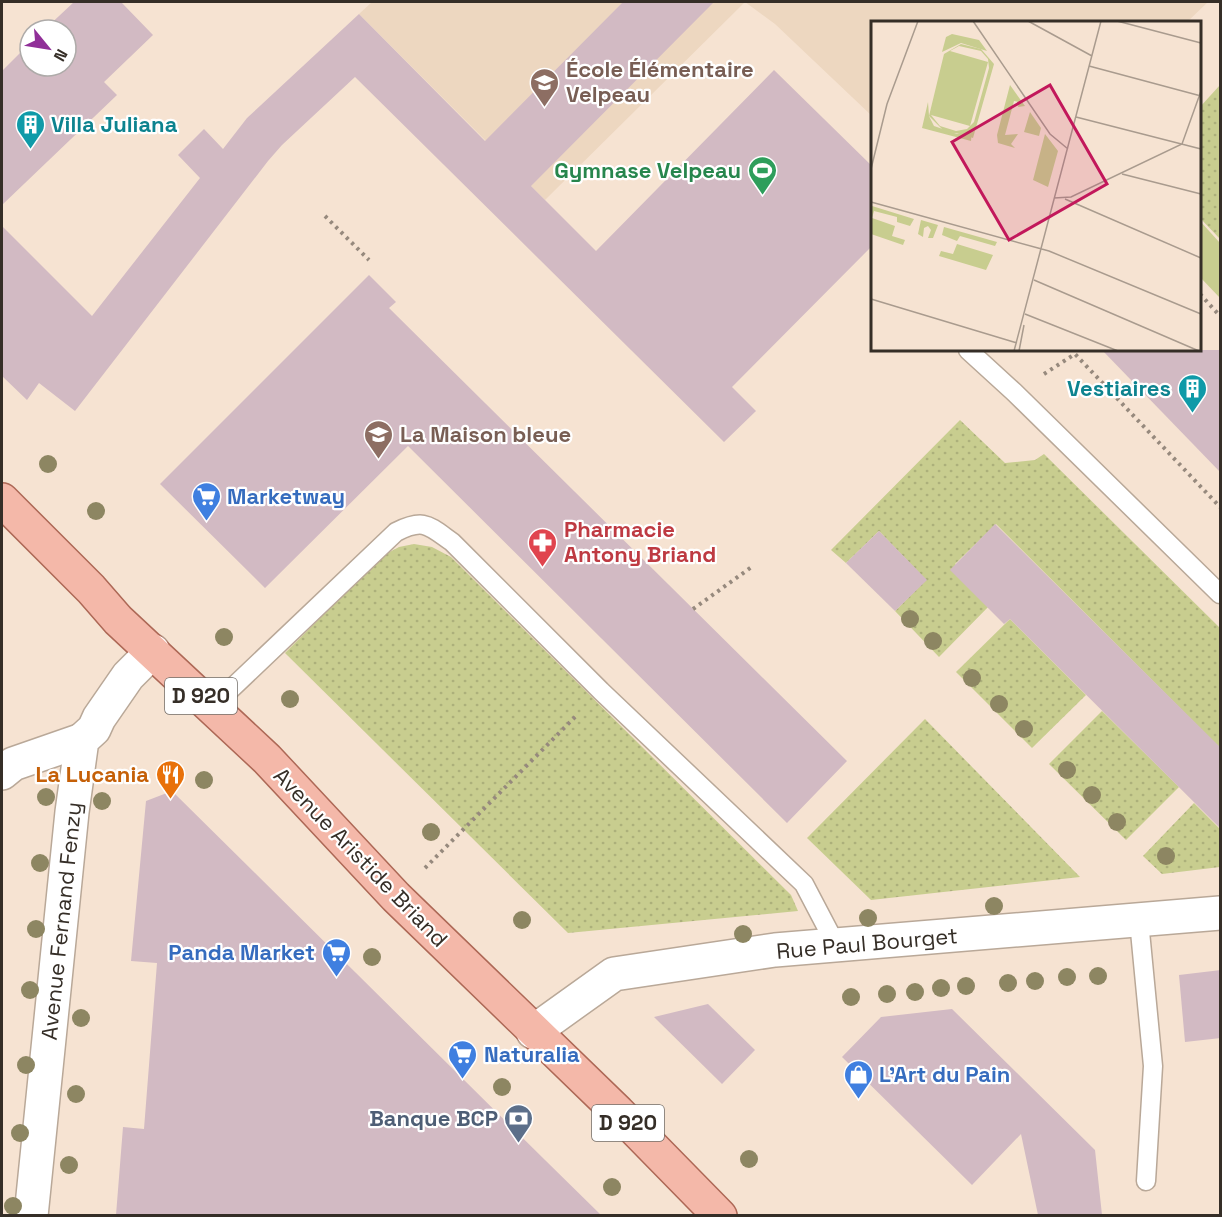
<svg xmlns="http://www.w3.org/2000/svg" width="1222" height="1217" viewBox="0 0 1222 1217" font-family="'Space Grotesk',sans-serif">
  <defs>
    <pattern id="grass-dots" width="8" height="8" patternUnits="userSpaceOnUse" patternTransform="scale(1.5)"><rect width="8" height="8" fill="#c8cd8f"/><path d="M2 2h.1M6 6h.1" fill="none" stroke="#acb07b" stroke-width="1.8" stroke-linecap="round"/></pattern>
  </defs>
  <rect width="100%" height="100%" fill="#f6e3d2"/>
  <polygon fill="#edd7c0" points="372,2 1208,2 1187,22 872,22 872,116 775,24 745,2 545,200 359,14"/>
  <g fill="url(#grass-dots)">
    <polygon points="1220,85 1220,239 1200,218 1200,107"/>
    <polygon points="960,420 1005,463 1035,460 1044,454 1220,628 1220,748 996,524 955,564 993,602 939,657 895,611 926,580 879,531 846,563 831,550"/>
    <polygon points="414,544 432,547 451,557 791,895 798,911 568,933 285,653 382,556 399,547"/>
    <polygon points="1010,619 1086,695 1032,748 956,672"/>
    <polygon points="1102,711 1179,787 1126,840 1049,764"/>
    <polygon points="925,719 1080,877 871,900 807,838"/>
    <polygon points="1194,803 1220,829 1220,867 1162,874 1143,856"/>
  </g>
  <polygon fill="#c8cd8f" points="1200,221 1220,243 1220,298 1200,277"/>
  <g fill="#d2bac3">
    <polygon points="74,2 121,2 153,35 104,82 117,95 2,205 2,71 30,43 30,66 66,66 66,30 44,30"/>
    <polygon points="623,2 714,2 531,186 596,251 774,70 873,167 873,245 732,387 756,411 724,442 355,77 282,145 268,161 75,411 39,383 27,400 2,376 2,226 92,316 200,178 178,155 204,129 223,149 247,118 359,14 485,141"/>
    <polygon points="369,275 396,302 389,308 847,761 787,823 408,446 265,588 160,484"/>
    <polygon points="1102,350 1221,350 1221,473"/>
    <polygon points="995,524 1221,748 1221,829 1010,619 1004,624 950,570"/>
    <polygon points="879,531 927,580 895,611 846,563"/>
    <polygon points="172,791 545,1160 601,1215 116,1215 123,1127 144,1129 157,963 131,961 146,801"/>
    <polygon points="1221,970 1221,1038 1185,1042 1179,975"/>
    <polygon points="708,1004 755,1050 722,1084 654,1017"/>
    <polygon points="952,1009 1095,1150 1102,1215 1038,1215 1021,1134 972,1185 842,1057 881,1017"/>
  </g>
  <g fill="none" stroke-linecap="round" stroke-linejoin="round">
    <defs>
      <g id="lane">
        <polyline points="968,350 1014,392 1220,594"/>
        <path d="M212 707 396 532C424 518 428 525 452 542L601 691 804 884 836 945"/>
        <polyline points="1139,921 1153,1066 1146,1181"/>
      </g>
      <g id="street">
        <polyline points="2,773 13,764 82,740"/>
        <polyline points="533,1032 614,974 775,950 1220,913"/>
        <polyline points="31,1216 72,812 82,740 94,729 99,718 128,676 153,651"/>
      </g>
      <polyline id="primary" points="2,500 91,589 118,620 267,759 396,897 618,1112 720,1216"/>
    </defs>
    <use href="#lane" stroke="#b9a898" stroke-width="21"/>
    <use href="#street" stroke="#b9a898" stroke-width="36"/>
    <use href="#primary" stroke="#ad6856" stroke-width="36"/>
    <g stroke="#96897d" stroke-width="4" stroke-dasharray="3 4.5" stroke-linecap="butt">
      <polyline points="325,216 369,260"/>
      <polyline points="1200,294 1220,316"/>
      <polyline points="1044,374 1075,354 1220,507"/>
      <polyline points="693,609 753,566"/>
      <polyline points="425,868 576,716"/>
    </g>
    <use href="#lane" stroke="#fff" stroke-width="18"/>
    <use href="#street" stroke="#fff" stroke-width="33"/>
    <use href="#primary" stroke="#f4b8a9" stroke-width="33"/>
  </g>
  <g fill="#8d8662">
    <circle cx="48" cy="464" r="9"/>
    <circle cx="96" cy="511" r="9"/>
    <circle cx="910" cy="619" r="9"/>
    <circle cx="224" cy="637" r="9"/>
    <circle cx="933" cy="641" r="9"/>
    <circle cx="972" cy="678" r="9"/>
    <circle cx="290" cy="699" r="9"/>
    <circle cx="999" cy="704" r="9"/>
    <circle cx="1024" cy="729" r="9"/>
    <circle cx="1067" cy="770" r="9"/>
    <circle cx="204" cy="780" r="9"/>
    <circle cx="1092" cy="795" r="9"/>
    <circle cx="46" cy="797" r="9"/>
    <circle cx="102" cy="801" r="9"/>
    <circle cx="1117" cy="822" r="9"/>
    <circle cx="431" cy="832" r="9"/>
    <circle cx="1166" cy="856" r="9"/>
    <circle cx="40" cy="863" r="9"/>
    <circle cx="994" cy="906" r="9"/>
    <circle cx="868" cy="918" r="9"/>
    <circle cx="522" cy="920" r="9"/>
    <circle cx="36" cy="929" r="9"/>
    <circle cx="743" cy="934" r="9"/>
    <circle cx="372" cy="957" r="9"/>
    <circle cx="1098" cy="976" r="9"/>
    <circle cx="1067" cy="977" r="9"/>
    <circle cx="1035" cy="981" r="9"/>
    <circle cx="1008" cy="983" r="9"/>
    <circle cx="966" cy="986" r="9"/>
    <circle cx="941" cy="988" r="9"/>
    <circle cx="30" cy="990" r="9"/>
    <circle cx="915" cy="992" r="9"/>
    <circle cx="887" cy="994" r="9"/>
    <circle cx="851" cy="997" r="9"/>
    <circle cx="81" cy="1018" r="9"/>
    <circle cx="26" cy="1065" r="9"/>
    <circle cx="502" cy="1087" r="9"/>
    <circle cx="76" cy="1094" r="9"/>
    <circle cx="20" cy="1133" r="9"/>
    <circle cx="749" cy="1159" r="9"/>
    <circle cx="69" cy="1165" r="9"/>
    <circle cx="612" cy="1187" r="9"/>
    <circle cx="13" cy="1206" r="9"/>
  </g>
  <defs>
    <symbol id="school-pin" viewBox="-11 -11 22 30"><path d="M0 17L-7.5 6A9.5 9.5 0 1 1 7.5 6Z" fill="#8d6e63" stroke="#fff"/><path d="M0-5L7-2L0 1L-7-2ZM-4 1L0 2.5L4 1V4Q0 6-4 4Z" fill="#fff"/></symbol>
    <symbol id="building-pin" viewBox="-11 -11 22 30"><path d="M0 17L-7.5 6A9.5 9.5 0 1 1 7.5 6Z" fill="#0f9aa8" stroke="#fff"/><path d="M-4-6H4V6H1V3H-1V6H-4ZM-2.5-4.3h1.7v1.8h-1.7ZM.8-4.3h1.7v1.8H.8ZM-2.5-1h1.7V.8h-1.7ZM.8-1h1.7V.8H.8Z" fill="#fff"/></symbol>
    <symbol id="stadium-pin" viewBox="-11 -11 22 30"><path d="M0 17L-7.5 6A9.5 9.5 0 1 1 7.5 6Z" fill="#2e9e5b" stroke="#fff"/><path d="M0-5a6.5 5 0 1 0 0 10a6.5 5 0 1 0 0-10ZM-3.5-1.8h7v3.6h-7Z" fill="#fff"/></symbol>
    <symbol id="supermarket-pin" viewBox="-11 -11 22 30"><path d="M0 17L-7.5 6A9.5 9.5 0 1 1 7.5 6Z" fill="#3f7fe0" stroke="#fff"/><path d="M-6-5.5h2.5l.6 2H6L4.5 2H-2.5L-4.4-4H-6ZM-1.5 3.2a1.3 1.3 0 1 0 .1 0ZM3 3.2a1.3 1.3 0 1 0 .1 0Z" fill="#fff"/></symbol>
    <symbol id="pharmacy-pin" viewBox="-11 -11 22 30"><path d="M0 17L-7.5 6A9.5 9.5 0 1 1 7.5 6Z" fill="#e0444e" stroke="#fff"/><path d="M-2-6h4v4h4v4h-4v4h-4v-4h-4v-4h4Z" fill="#fff"/></symbol>
    <symbol id="restaurant-pin" viewBox="-11 -11 22 30"><path d="M0 17L-7.5 6A9.5 9.5 0 1 1 7.5 6Z" fill="#e8710a" stroke="#fff"/><path d="M-5-6h1v4h1v-4h1v4h1v-4h1v5L-1.5 .5V6h-2V.5L-5-1ZM5-6V6H3V1.5H1.5Q1.5-4 5-6Z" fill="#fff"/></symbol>
    <symbol id="shop-pin" viewBox="-11 -11 22 30"><path d="M0 17L-7.5 6A9.5 9.5 0 1 1 7.5 6Z" fill="#3f7fe0" stroke="#fff"/><path d="M-5-2.5h2.3a2.7 3.5 0 0 1 5.4 0H5L5.5 6h-11ZM-1.5-2.5h3a1.5 2.3 0 0 0-3 0Z" fill="#fff"/></symbol>
    <symbol id="bank-pin" viewBox="-11 -11 22 30"><path d="M0 17L-7.5 6A9.5 9.5 0 1 1 7.5 6Z" fill="#5c6f8a" stroke="#fff"/><path d="M-6-4H6V4H-6ZM0-2.3a2.3 2.3 0 1 0 0 4.6a2.3 2.3 0 1 0 0-4.6Z" fill="#fff"/></symbol>
  </defs>
  <g fill-rule="evenodd">
    <use href="#school-pin" x="528" y="66" width="33" height="45"/>
    <use href="#building-pin" x="14" y="108" width="33" height="45"/>
    <use href="#stadium-pin" x="746" y="154" width="33" height="45"/>
    <use href="#building-pin" x="1176" y="372" width="33" height="45"/>
    <use href="#school-pin" x="362" y="418" width="33" height="45"/>
    <use href="#supermarket-pin" x="190" y="480" width="33" height="45"/>
    <use href="#pharmacy-pin" x="526" y="526" width="33" height="45"/>
    <use href="#restaurant-pin" x="154" y="758" width="33" height="45"/>
    <use href="#supermarket-pin" x="320" y="936" width="33" height="45"/>
    <use href="#supermarket-pin" x="446" y="1038" width="33" height="45"/>
    <use href="#shop-pin" x="842" y="1058" width="33" height="45"/>
    <use href="#bank-pin" x="502" y="1102" width="33" height="45"/>
  </g>
  <g text-anchor="middle" stroke-width="4.5" stroke-linejoin="round" paint-order="stroke">
    <g fill="#fff" stroke="#726d68" stroke-width="1.5">
      <rect x="165" y="678" width="72" height="36" rx="4.5"/>
      <rect x="592" y="1105" width="72" height="36" rx="4.5"/>
    </g>
    <g font-size="21" font-weight="bold" fill="#352e27">
      <text x="201" y="703">D 920</text>
      <text x="628" y="1130">D 920</text>
    </g>
    <g font-size="22" font-weight="bold" fill="#785e54" stroke="#fff" text-anchor="start">
      <text x="566" y="77">École Élémentaire<tspan x="566" dy="25">Velpeau</tspan></text>
      <text x="400" y="442">La Maison bleue</text>
    </g>
    <g font-size="22" font-weight="bold" fill="#0d838f" stroke="#fff" text-anchor="start">
      <text x="51" y="132">Villa Juliana</text>
      <text x="1171" y="396" text-anchor="end">Vestiaires</text>
    </g>
    <g font-size="22" font-weight="bold" fill="#27864d" stroke="#fff" text-anchor="end">
      <text x="741" y="178">Gymnase Velpeau</text>
    </g>
    <g font-size="22" font-weight="bold" fill="#366cbe" stroke="#fff" text-anchor="start">
      <text x="227" y="504">Marketway</text>
      <text x="315" y="960" text-anchor="end">Panda Market</text>
      <text x="484" y="1062">Naturalia</text>
      <text x="879" y="1082">L'Art du Pain</text>
    </g>
    <g font-size="22" font-weight="bold" fill="#be3a42" stroke="#fff" text-anchor="start">
      <text x="564" y="537">Pharmacie<tspan x="564" dy="25">Antony Briand</tspan></text>
    </g>
    <g font-size="22" font-weight="bold" fill="#c56008" stroke="#fff" text-anchor="end">
      <text x="149" y="782">La Lucania</text>
    </g>
    <g font-size="22" fill="#352e27" stroke="#fff">
      <text transform="translate(361 857) rotate(46)" y="8">Avenue Aristide Briand</text>
      <text transform="translate(61 921) rotate(-84)" y="8">Avenue Fernand Fenzy</text>
      <text transform="translate(867 943) rotate(-5)" y="8">Rue Paul Bourget</text>
    </g>
    <g font-size="22" font-weight="bold" fill="#4e5e75" stroke="#fff" text-anchor="end">
      <text x="498" y="1126">Banque BCP</text>
    </g>
  </g>
  <g transform="translate(871 21)">
    <rect width="330" height="330" fill="#f6e3d2"/>
    <path d="M81 13 108 19 116 30 90 22 71 31 75 16ZM139 64 154 85 147 86 148 81 143 80 134 114 147 113 140 123 144 127 127 122 126 114ZM57 81 58 95 63 105 86 113 101 108 100 120 51 107ZM159 91 170 107 168 115 153 111ZM174 113 187 130 177 166 162 159ZM1 185 43 198 39 205 26 201V196L3 190 1 197 24 205 21 215 34 219 32 224 0 213V186ZM50 199 67 204 62 217H57L60 209 57 205 53 207 52 216 47 213ZM73 206 126 221 124 225 89 215 86 220 71 214ZM86 223 122 234 115 249 68 235 70 230 82 233Z" fill="#c8cd8f"/>
    <path d="M90 23 110 28 123 43 102 117 99 116 101 108 91 113 74 111 58 95 73 33ZM88 25 110 30 117 38 118 47 103 101 96 108 85 110 69 105 60 94 99 105 117 41 79 30Z" fill="#c8cd8f" fill-rule="evenodd"/>
    <path fill="none" stroke="#a99b8e" stroke-width="1.5" d="M102 0 179 113 197 128M157 0 221 35M246 0 330 22M218 45 330 75M205 96 330 128M0 148 16 83 47 0M251 153 330 173M183 177 200 176 311 123 330 70M194 178 330 237M0 181 178 230 330 293M163 259 328 330M0 278 146 322M154 293 247 330M143 330 230 0M148 330 153 304"/>
    <path fill="#c2185b" fill-opacity="0.15" stroke="#c2185b" stroke-width="3" d="M179 64 236 163 138 219 81 121Z"/>
    <rect width="330" height="330" fill="none" stroke="#352e27" stroke-width="3"/>
  </g>
  <rect width="1222" height="1217" fill="none" stroke="#352e27" stroke-width="6"/>
  <g transform="translate(48 48) rotate(120)"><circle r="28" fill="#ffffff" stroke="#aeaba9" stroke-width="1.5"/>
  <path d="M0-4.5L10 22L0 15L-10 22Z" fill="#902f98"/>
  <text y="-9" font-size="16" font-weight="bold" text-anchor="middle" fill="#352e27">N</text>
  </g>
</svg>
